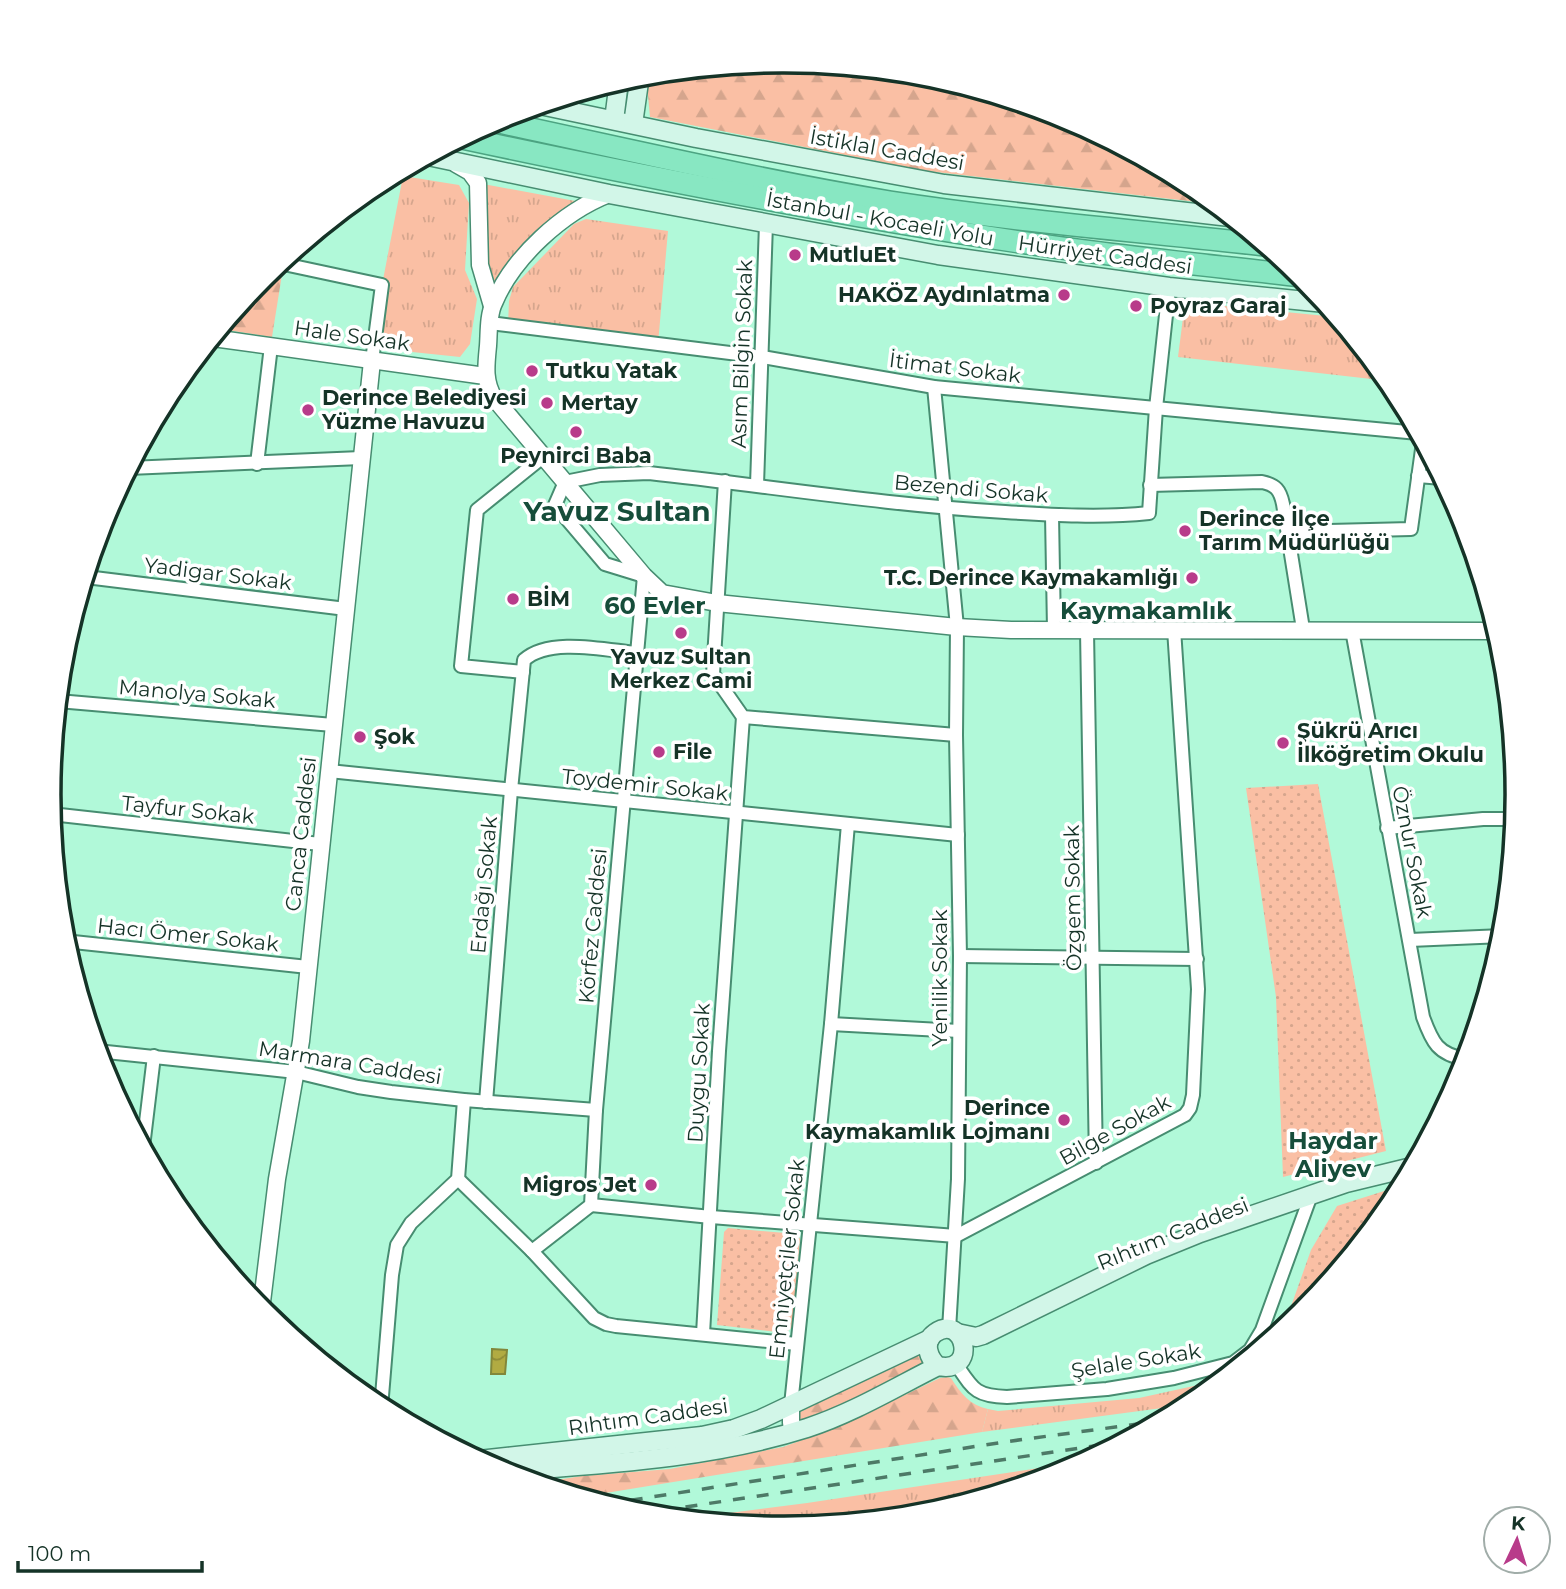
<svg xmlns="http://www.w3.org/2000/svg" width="1566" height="1589" viewBox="0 0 1566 1589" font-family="Montserrat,sans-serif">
  <defs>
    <pattern id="grass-tufts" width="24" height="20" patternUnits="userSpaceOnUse" patternTransform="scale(1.75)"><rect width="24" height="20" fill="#fabfa4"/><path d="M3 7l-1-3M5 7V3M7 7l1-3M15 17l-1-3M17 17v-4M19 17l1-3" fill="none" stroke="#d5a58d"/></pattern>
    <pattern id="forest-firs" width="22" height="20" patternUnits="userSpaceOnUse" patternTransform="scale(1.75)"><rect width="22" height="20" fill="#fabfa4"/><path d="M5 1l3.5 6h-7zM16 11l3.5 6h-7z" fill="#d5a58d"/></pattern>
    <pattern id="park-dots" width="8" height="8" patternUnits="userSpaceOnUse" patternTransform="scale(1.75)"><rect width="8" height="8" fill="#fabfa4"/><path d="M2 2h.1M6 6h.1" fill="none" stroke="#d5a58d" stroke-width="1.8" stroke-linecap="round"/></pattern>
    <pattern id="water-waves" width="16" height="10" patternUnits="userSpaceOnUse" patternTransform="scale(1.75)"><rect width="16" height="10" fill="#b1ab42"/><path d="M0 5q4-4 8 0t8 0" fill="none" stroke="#8f8c37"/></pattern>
  </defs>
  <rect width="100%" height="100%" fill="#b1f9d9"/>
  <g fill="url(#grass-tufts)">
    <polygon points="403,176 459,185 469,203 465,270 477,299 470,344 460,357 374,348 382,285"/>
    <polygon points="478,183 586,203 572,212 492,306"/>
    <polygon points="586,219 668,231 658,344 508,325 509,301 513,287 574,224"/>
    <polygon points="1185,302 1336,317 1389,381 1178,357"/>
    <polygon points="1221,1380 1192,1404 982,1432 988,1409 998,1411 1139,1398"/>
    <polygon points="1086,1461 1064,1473 935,1512 912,1510 876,1514 876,1519 783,1528 683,1519 807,1503"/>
  </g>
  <g fill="url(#forest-firs)">
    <polygon points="783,61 927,75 1064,117 1191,184 1215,204 927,171 650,117 646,74"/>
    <polygon points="275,267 283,268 272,337 220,329 264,275"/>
    <polygon points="920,1353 924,1366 804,1425 797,1423 798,1413"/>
    <path d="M947 1377 951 1378C961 1394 970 1405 988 1409L982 1432 581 1497 537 1483 582 1476 670 1469 783 1447 840 1426 940 1378Z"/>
  </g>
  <g fill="url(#park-dots)">
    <polygon points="1318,784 1386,1151 1283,1177 1276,997 1246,788"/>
    <polygon points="1403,1185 1393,1203 1302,1314 1283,1329 1311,1250 1337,1206"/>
    <polygon points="728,1228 797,1234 800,1239 792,1327 786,1333 717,1325 724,1232"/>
  </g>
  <polygon fill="#fabfa4" points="770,1237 792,1238 789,1274 768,1273"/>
  <polygon fill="url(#water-waves)" stroke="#82873a" stroke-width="2" points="492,1349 507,1350 505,1374 491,1374"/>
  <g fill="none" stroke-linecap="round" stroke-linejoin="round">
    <defs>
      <g id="minor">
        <polyline points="279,263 382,285 372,361"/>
        <polyline points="490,323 762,357 934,387 1418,433"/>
        <polyline points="934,387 957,627 956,735 960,956 958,1179 949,1330"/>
        <polyline points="257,464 271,346"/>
        <polyline points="129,468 361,458"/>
        <polyline points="1418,476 1442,478"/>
        <polyline points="725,481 713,674 743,717 956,735"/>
        <polyline points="757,485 766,224"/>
        <path d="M1150 485 1262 482C1276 485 1280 490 1283 504L1303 629"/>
        <polyline points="1052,515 1054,630"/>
        <polyline points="1288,532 1411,529 1423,442"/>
        <polyline points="86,577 346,609"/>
        <path d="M1352 630 1423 1017C1432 1042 1438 1055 1466 1059"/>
        <polyline points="1087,631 1096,1163"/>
        <polyline points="523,672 461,666 477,510 544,456"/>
        <polyline points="58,701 333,725"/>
        <polyline points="329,771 958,835"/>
        <polyline points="51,814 320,844"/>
        <polyline points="1387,828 1483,819 1515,819"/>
        <polyline points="1410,940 1503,936"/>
        <polyline points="64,941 308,967"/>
        <polyline points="960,956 1197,959"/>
        <polyline points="831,1024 959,1031"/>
        <polyline points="97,1051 296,1072 358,1087 391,1092 464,1100 596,1110"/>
        <path d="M486 1102 511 790 524 660C549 637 605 650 636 653"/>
        <polyline points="143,1147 154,1056"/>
        <polyline points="458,1179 532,1251 594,1318 606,1324 616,1326 797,1344"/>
        <polyline points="591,1205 711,1217 956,1236 1185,1115 1190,1108 1193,1095 1198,989 1174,629"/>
        <path d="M532 1251 591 1205 596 1110 644 576 605 564 555 505 565 482 600 475 649 473C768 486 886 505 1005 512 1053 515 1102 518 1149 513L1156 408 1169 287"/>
        <polyline points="703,1334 719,1051 743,717"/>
        <path d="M956 1364C973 1389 975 1396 1007 1397L1107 1389 1174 1378 1233 1363 1250 1350 1262 1330 1311 1195"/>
        <polyline points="791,1405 831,1024 848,824"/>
        <polyline points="381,1408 392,1275 397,1245 411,1223 458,1179 464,1100"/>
      </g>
      <g id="tertiary">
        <polyline points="456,164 470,172 478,183 480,265 492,306"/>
        <path d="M609 194C563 212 513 257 494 303 488 315 489 333 488 346 486 366 484 381 494 398L644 576 662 593 717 603 957 627 1011 630 1497 631"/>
        <polyline points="213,338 485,376"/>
        <polyline points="261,1310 277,1179 301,1041 372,361"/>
        <polyline points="791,1405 791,1423 797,1431"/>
      </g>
      <g id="secondary">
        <polyline points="540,105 696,138 944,184 1230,217"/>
        <polyline points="614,120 619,81"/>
        <polyline points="633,124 640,75"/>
        <polyline points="428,156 609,194 938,255 1169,287 1325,303"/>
        <polyline points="957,1333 976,1337 983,1335 1146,1255 1200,1233 1346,1183 1412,1167"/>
        <polyline points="479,1460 702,1436 734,1429 761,1419 930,1339"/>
        <path d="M501 1472C604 1464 709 1459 807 1428 853 1413 896 1387 938 1366 979 1375 965 1312 935 1333 922 1342 929 1359 938 1366"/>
      </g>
      <g id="trunk">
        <path d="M494 121C626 149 757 180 890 202 1014 221 1140 231 1265 245"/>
        <path d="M462 138C645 177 828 213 1013 241 1109 256 1206 265 1302 276"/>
      </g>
    </defs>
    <use href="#minor" stroke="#478d71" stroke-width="16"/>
    <use href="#tertiary" stroke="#478d71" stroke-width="19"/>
    <use href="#secondary" stroke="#478d71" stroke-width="21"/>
    <use href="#trunk" stroke="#4ca482" stroke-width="24"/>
    <use href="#minor" stroke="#fff" stroke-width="12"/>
    <use href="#tertiary" stroke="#fff" stroke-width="16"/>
    <use href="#secondary" stroke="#d2f6e8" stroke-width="18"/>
    <use href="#trunk" stroke="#88e7c2" stroke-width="21"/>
    <g stroke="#4d7a67" stroke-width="3.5" stroke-dasharray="12 12" stroke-linecap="butt">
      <polyline points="607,1504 1004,1442 1160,1421"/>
      <polyline points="638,1514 1121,1442"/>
    </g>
  </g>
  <g fill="#b83b8a" stroke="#fff" stroke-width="2.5">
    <circle cx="795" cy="255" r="7"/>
    <circle cx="1064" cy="295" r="7"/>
    <circle cx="1136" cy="306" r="7"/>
    <circle cx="532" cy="371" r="7"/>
    <circle cx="547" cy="403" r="7"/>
    <circle cx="308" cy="410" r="7"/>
    <circle cx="576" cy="432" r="7"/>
    <circle cx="1185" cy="531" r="7"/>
    <circle cx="1192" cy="578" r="7"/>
    <circle cx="513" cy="599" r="7"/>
    <circle cx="681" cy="633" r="7"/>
    <circle cx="360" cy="737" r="7"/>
    <circle cx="1283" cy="743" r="7"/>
    <circle cx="659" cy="752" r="7"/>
    <circle cx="1064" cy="1120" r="7"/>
    <circle cx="651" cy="1185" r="7"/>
  </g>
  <g text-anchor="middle" stroke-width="7" stroke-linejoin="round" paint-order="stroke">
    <g font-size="21" fill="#153327" stroke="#fff">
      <text transform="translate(887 150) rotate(10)" y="7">İstiklal Caddesi</text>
      <text transform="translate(880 219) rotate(10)" y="7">İstanbul - Kocaeli Yolu</text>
      <text transform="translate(1105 255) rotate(8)" y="7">Hürriyet Caddesi</text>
      <text transform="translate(352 336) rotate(8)" y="7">Hale Sokak</text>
      <text transform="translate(742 354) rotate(-88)" y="7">Asım Bilgin Sokak</text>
      <text transform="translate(955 368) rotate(7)" y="7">İtimat Sokak</text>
      <text transform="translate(971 489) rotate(5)" y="7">Bezendi Sokak</text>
      <text transform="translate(218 574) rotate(7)" y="7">Yadigar Sokak</text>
      <text transform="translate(197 694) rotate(5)" y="7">Manolya Sokak</text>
      <text transform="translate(645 785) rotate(6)" y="7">Toydemir Sokak</text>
      <text transform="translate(188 810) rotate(6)" y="7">Tayfur Sokak</text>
      <text transform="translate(301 834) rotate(-84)" y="7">Canca Caddesi</text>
      <text transform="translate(1412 852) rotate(79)" y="7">Öznur Sokak</text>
      <text transform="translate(484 885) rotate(-85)" y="7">Erdağı Sokak</text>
      <text transform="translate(1073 898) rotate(-91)" y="7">Özgem Sokak</text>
      <text transform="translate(593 926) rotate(-85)" y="7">Körfez Caddesi</text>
      <text transform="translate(188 935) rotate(6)" y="7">Hacı Ömer Sokak</text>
      <text transform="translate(940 978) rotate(-90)" y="7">Yenilik Sokak</text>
      <text transform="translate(350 1063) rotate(9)" y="7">Marmara Caddesi</text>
      <text transform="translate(699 1073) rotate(-87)" y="7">Duygu Sokak</text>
      <text transform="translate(1115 1130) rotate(-29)" y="7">Bilge Sokak</text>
      <text transform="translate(1173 1234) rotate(-22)" y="7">Rıhtım Caddesi</text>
      <text transform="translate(787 1259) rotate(-84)" y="7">Emniyetçiler Sokak</text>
      <text transform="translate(1136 1361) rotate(-9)" y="7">Şelale Sokak</text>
      <text transform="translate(648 1417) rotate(-8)" y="7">Rıhtım Caddesi</text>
    </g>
    <g font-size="21" font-weight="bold" fill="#153327" stroke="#fff" text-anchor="start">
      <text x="809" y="262">MutluEt</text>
      <text x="1050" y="302" text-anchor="end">HAKÖZ Aydınlatma</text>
      <text x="1150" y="313">Poyraz Garaj</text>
      <text x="546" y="378">Tutku Yatak</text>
      <text x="322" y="405">Derince Belediyesi<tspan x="322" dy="24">Yüzme Havuzu</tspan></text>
      <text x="561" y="410">Mertay</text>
      <text x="576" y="463" text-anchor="middle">Peynirci Baba</text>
      <text x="1199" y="526">Derince İlçe<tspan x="1199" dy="24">Tarım Müdürlüğü</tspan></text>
      <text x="1178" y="585" text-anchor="end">T.C. Derince Kaymakamlığı</text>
      <text x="527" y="606">BİM</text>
      <text x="681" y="664" text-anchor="middle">Yavuz Sultan<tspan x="681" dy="24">Merkez Cami</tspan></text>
      <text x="1297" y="738">Şükrü Arıcı<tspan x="1297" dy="24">İlköğretim Okulu</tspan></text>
      <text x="374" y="744">Şok</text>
      <text x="673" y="759">File</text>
      <text x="1050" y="1115" text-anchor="end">Derince<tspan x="1050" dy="24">Kaymakamlık Lojmanı</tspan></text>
      <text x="637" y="1192" text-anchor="end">Migros Jet</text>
    </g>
    <g font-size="24" font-weight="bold" fill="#164d3a" stroke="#fff">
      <text x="655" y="614">60 Evler</text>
      <text x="1146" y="619">Kaymakamlık</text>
      <text x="1333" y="1149">Haydar<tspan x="1333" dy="28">Aliyev</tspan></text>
    </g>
    <g font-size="28" font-weight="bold" fill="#164d3a" stroke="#fff">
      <text x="617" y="521">Yavuz Sultan</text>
    </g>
  </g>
  <path d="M0 0H1566V1589H0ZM782 73H784A721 721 0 0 1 1505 794V795A721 721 0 0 1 784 1516H782A721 721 0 0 1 61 795V794A721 721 0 0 1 782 73Z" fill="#fff" fill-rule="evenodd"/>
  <path fill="none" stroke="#153327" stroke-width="3.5" d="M782 73H784A721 721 0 0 1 1505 794V795A721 721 0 0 1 784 1516H782A721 721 0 0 1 61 795V794A721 721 0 0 1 782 73Z"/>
  <g transform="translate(1517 1540) rotate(4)"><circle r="33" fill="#ffffff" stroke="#a1ada9" stroke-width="2"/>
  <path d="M0-5L12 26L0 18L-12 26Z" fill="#b83b8a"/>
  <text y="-10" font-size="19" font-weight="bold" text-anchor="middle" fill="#153327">K</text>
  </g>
  <path d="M18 1561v10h184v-10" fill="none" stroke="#153327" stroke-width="3.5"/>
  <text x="28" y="1561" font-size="21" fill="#153327" stroke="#ffffff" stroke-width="5" paint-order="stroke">100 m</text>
</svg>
